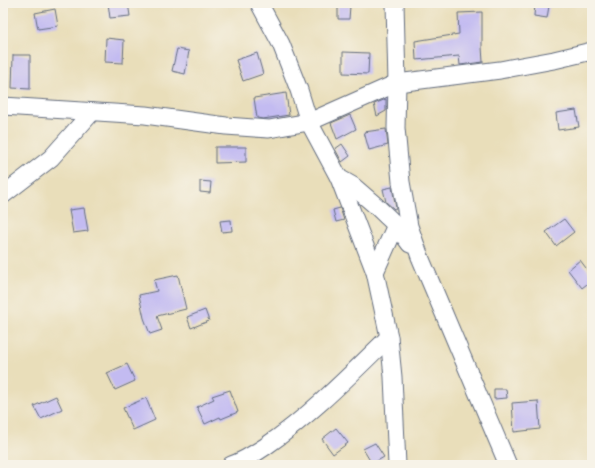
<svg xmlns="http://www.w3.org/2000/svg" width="595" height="468" viewBox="0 0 595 468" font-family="'Playpen Sans',sans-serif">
  <rect width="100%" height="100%" fill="#f7f3e8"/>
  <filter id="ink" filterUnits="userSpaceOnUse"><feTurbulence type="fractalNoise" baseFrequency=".025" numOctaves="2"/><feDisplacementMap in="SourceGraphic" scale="8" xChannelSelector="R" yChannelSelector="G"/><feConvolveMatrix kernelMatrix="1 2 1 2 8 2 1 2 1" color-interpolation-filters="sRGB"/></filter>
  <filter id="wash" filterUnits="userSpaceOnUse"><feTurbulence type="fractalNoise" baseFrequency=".012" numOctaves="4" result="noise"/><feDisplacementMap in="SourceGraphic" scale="16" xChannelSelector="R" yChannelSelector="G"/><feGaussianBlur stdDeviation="0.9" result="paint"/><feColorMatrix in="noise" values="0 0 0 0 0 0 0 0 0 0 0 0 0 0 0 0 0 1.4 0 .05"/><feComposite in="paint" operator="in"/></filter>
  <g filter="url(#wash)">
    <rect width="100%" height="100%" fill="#e9deba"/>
    <g id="blocks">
      <g fill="#c3bbf1">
        <polygon points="108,3 128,3 130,16 110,18"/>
        <polygon points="535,4 549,6 547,18 534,16"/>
        <polygon points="338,6 350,6 349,19 338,19"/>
        <polygon points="55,9 58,26 38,29 35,13"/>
        <polygon points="482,12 482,47 483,62 460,65 459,56 416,60 415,41 459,34 458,13"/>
        <polygon points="106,38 124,40 123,63 105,62"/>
        <polygon points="177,49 189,51 185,74 172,71"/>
        <polygon points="343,52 369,53 368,74 343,73"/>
        <polygon points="257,53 263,74 243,81 236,60"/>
        <polygon points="13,55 30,55 30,89 12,88"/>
        <polygon points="286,93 289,115 263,119 257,118 254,98"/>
        <polygon points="386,99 386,111 377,116 374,104"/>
        <polygon points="576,110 579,127 558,130 556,113"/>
        <polygon points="350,115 356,129 337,139 331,123"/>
        <polygon points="386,129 388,145 369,150 364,132"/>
        <polygon points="342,144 350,156 342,162 335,149"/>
        <polygon points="215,147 246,147 246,162 215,163"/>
        <polygon points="200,181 211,182 210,193 200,192"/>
        <polygon points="392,187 396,208 394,209 386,202 383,189"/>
        <polygon points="84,208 88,231 73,233 69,210"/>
        <polygon points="340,208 344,220 336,222 333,210"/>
        <polygon points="564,219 574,232 556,246 546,232"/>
        <polygon points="231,220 232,231 222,232 220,221"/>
        <polygon points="580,260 592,276 592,280 582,288 568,270"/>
        <polygon points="178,275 186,309 157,316 162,330 150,334 144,318 139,295 157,291 154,280"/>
        <polygon points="205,310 209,321 191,328 187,317"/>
        <polygon points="127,364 135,381 115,390 107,373"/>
        <polygon points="494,389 506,389 507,398 494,399"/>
        <polygon points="230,390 238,412 221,419 220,417 205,424 197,407 214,399 212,396"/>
        <polygon points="56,396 62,409 41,419 34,406"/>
        <polygon points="146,398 155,420 133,430 123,408"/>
        <polygon points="538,401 540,429 514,432 512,403"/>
        <polygon points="336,428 348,443 333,454 322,439"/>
        <polygon points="375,443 384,457 372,464 363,449"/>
      </g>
    </g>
  </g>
  <g filter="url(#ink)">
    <use href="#blocks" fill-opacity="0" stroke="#636c7e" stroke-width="1"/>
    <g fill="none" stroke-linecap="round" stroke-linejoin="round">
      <defs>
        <g id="minor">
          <polyline points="259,3 281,44 299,90 309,122 339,178 353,186 375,205 396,225 410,244"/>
          <polyline points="395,3 397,83 396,128 401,182 409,226 420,257 508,465"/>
          <polyline points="3,106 145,115 226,126 269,129 309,122 397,83 500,70 554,60 592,51"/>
          <polyline points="339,178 375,272 389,337 393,377 397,465"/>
          <polyline points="3,195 51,158 92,112"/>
          <polyline points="375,272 396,225"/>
          <path d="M231 465C244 461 254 454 266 446 311 415 350 375 389 337"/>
        </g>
      </defs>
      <use href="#minor" stroke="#636c7e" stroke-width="19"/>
      <use href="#minor" stroke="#fff" stroke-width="17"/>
    </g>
  </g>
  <rect width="595" height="468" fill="none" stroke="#f7f3e8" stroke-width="16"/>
</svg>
